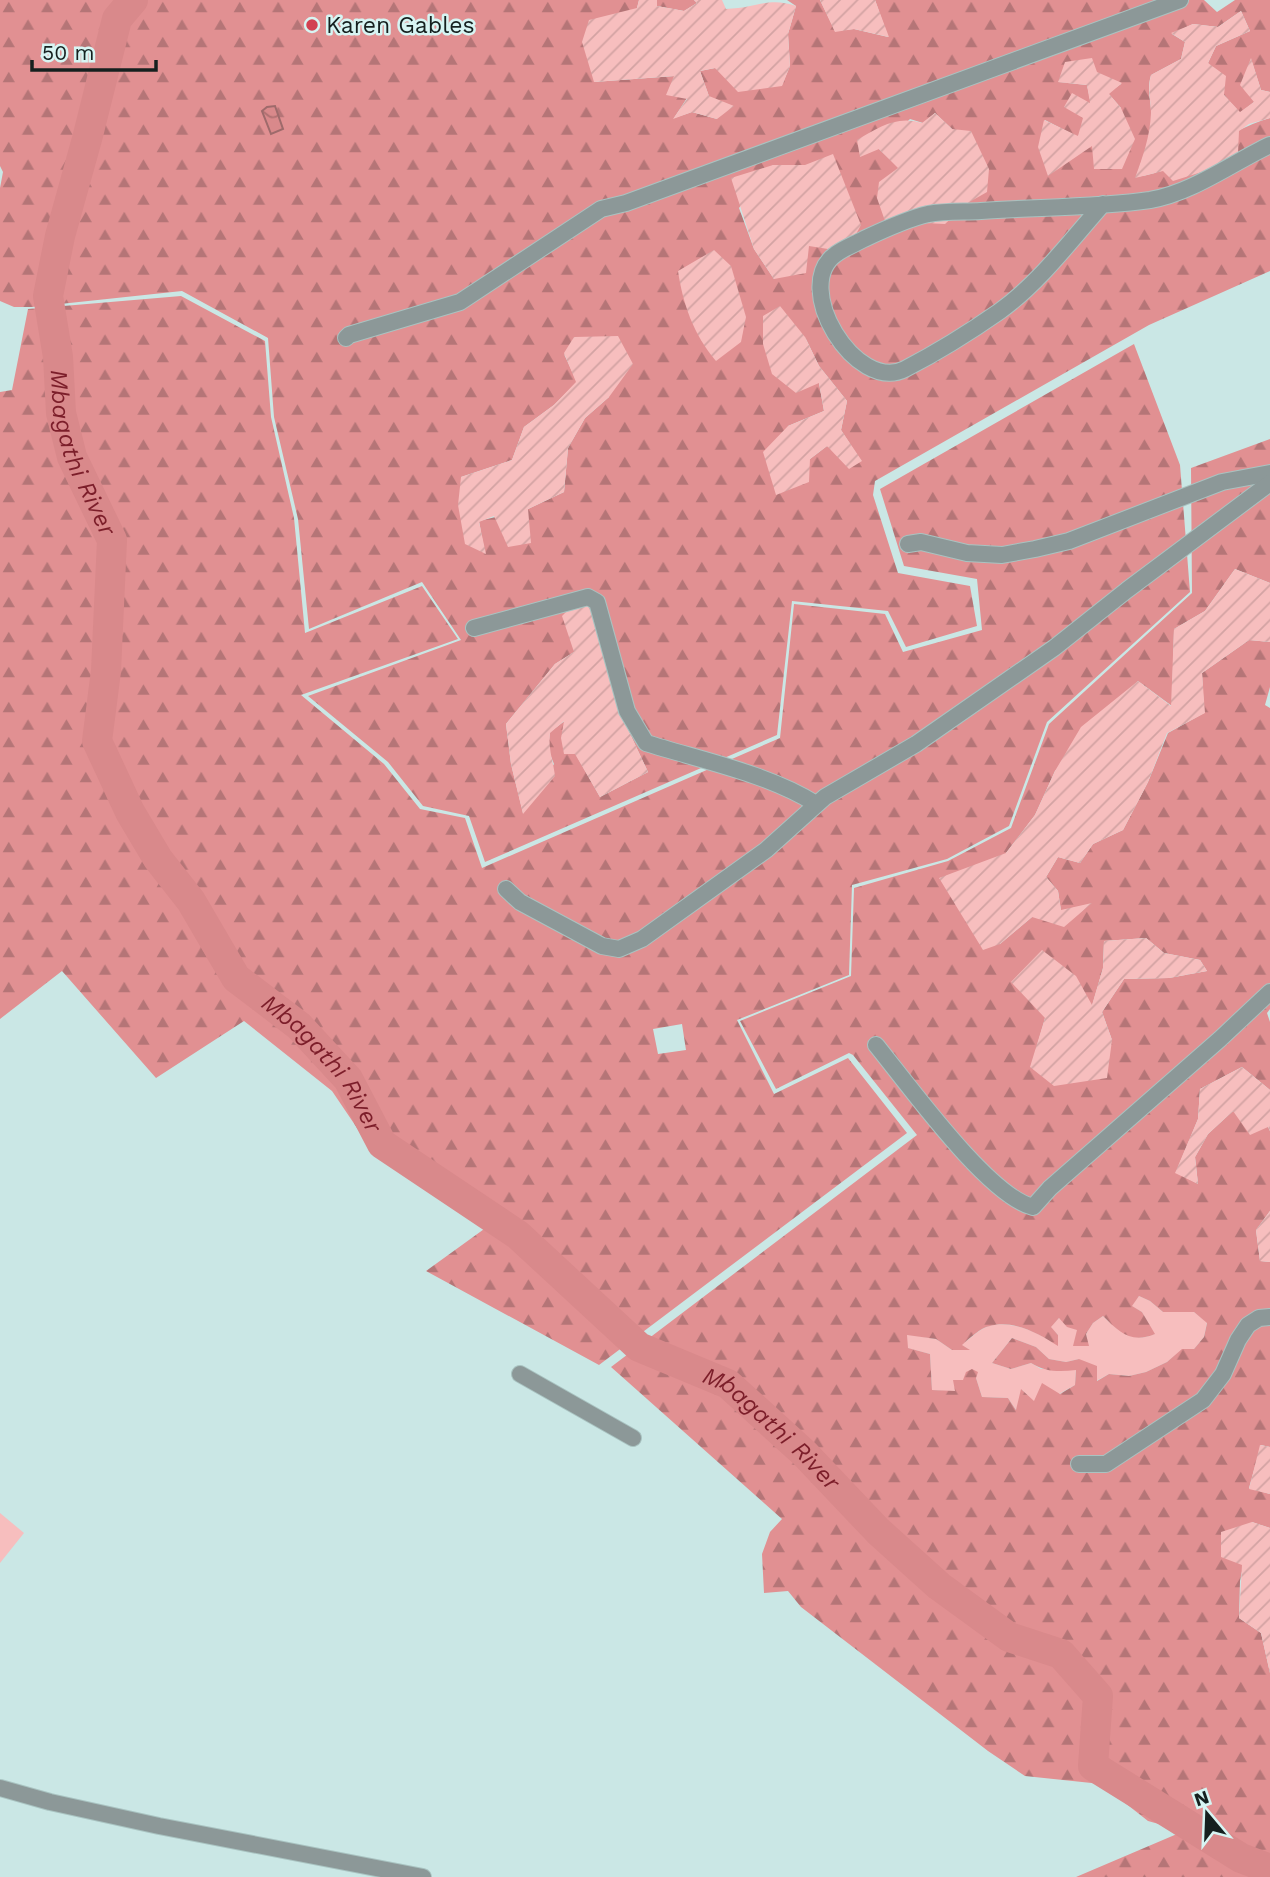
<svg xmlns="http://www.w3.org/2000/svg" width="1270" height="1877" viewBox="0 0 1270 1877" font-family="'Work Sans',sans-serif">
  <defs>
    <pattern id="forest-firs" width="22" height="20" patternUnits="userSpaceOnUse" patternTransform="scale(1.75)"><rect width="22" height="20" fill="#e19092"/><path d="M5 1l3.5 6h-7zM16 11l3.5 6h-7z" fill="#b57577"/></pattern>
    <pattern id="garden-furrows" width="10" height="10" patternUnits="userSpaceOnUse" patternTransform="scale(1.75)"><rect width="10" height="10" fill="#f7bebe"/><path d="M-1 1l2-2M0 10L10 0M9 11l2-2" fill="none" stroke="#d3a3a3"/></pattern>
    <pattern id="water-waves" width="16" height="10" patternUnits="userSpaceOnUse" patternTransform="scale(1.75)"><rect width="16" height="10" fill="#d9898b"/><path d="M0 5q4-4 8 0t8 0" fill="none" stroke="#af7071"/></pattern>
  </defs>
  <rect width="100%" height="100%" fill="#cae7e5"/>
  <g fill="#f7bebe">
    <path d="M1139 1296 1150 1301 1163 1312H1194L1207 1322 1204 1337 1194 1349 1182 1350 1167 1362 1146 1372 1129 1376 1109 1374 1096 1381 1079 1359 1066 1362 1049 1359 1036 1347 1012 1338 992 1363 1011 1369 1031 1363 1041 1369H1076L1075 1385 1059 1394 1034 1402 1022 1390 1017 1411 1008 1398 982 1397 976 1378 963 1380 955 1392 932 1390 930 1354 907 1348V1334L936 1339 952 1350 968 1349 961 1345C970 1339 979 1329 989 1326 1011 1319 1040 1334 1058 1345V1335L1050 1327 1059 1318 1077 1329 1088 1346 1086 1334 1093 1323 1103 1316C1117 1330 1135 1344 1154 1334L1142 1312 1131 1306Z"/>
    <polygon points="0,1513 24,1533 0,1563"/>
  </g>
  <g fill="url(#forest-firs)" fill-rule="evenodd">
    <path d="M0 0H639L637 8 594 82 675 76 687 98 674 118 692 112 717 119 700 71 715 68 760 88 782 85 790 66 788 34 796 6 787 0H820L835 31 854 29 888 37 875 0H1204L1217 12 1235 0H1270V92L1261 90 1251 59 1254 102 1240 113 1224 95 1208 63 1216 46 1250 31 1241 11 1218 27 1193 24 1172 34 1185 42 1181 59 1151 75C1147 89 1150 96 1151 110 1153 134 1144 155 1136 177 1185 171 1223 131 1270 118V271L1149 325 875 481 873 495 898 573 970 586 977 626 906 647 888 611 792 601 777 735 485 862 469 816 423 806 388 762 308 696 461 640 422 582 309 629 298 519 274 417 268 338 182 291 32 307H14L0 301V188L3 172 0 166ZM1058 82 1121 84 1108 93 1121 108 1048 175 1045 120 1078 137 1091 104 1087 85ZM935 113 952 129 877 198 899 168 879 149 910 119 923 123ZM773 165H805L774 279 754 249 739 208ZM805 337 819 366 847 401 841 430 861 461 827 446 810 459 788 426 824 411 819 383ZM564 354 609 397 585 418 568 448 564 492 528 509 479 521 485 554 461 477 512 460 524 427 554 405 577 382ZM574 652 614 682 624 721 648 772 600 797 575 753 566 720 550 732 548 749 554 764 523 813 511 764 506 724 555 664Z"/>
    <polygon points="657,0 694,0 697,3 684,11 657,6"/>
    <path d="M181 296 265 341 271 417 294 518 305 633 422 586 458 639 301 695 384 764 420 809 465 818 482 868 780 738 794 604 885 614 903 652 982 630 977 579 904 566 880 489 1134 344 1180 465 1190 592 1047 722 1009 826 947 859 852 885 849 975 737 1020 774 1094 848 1058 907 1133 599 1365 426 1271 498 1219 376 1156 332 1091 244 1021 156 1078 62 971 0 1019V392L12 390 28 309ZM682 1024 686 1050 658 1054 653 1029Z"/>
    <path d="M1270 439V583L1235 569 1205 611 1174 629 1172 706 1138 681 1055 771 1035 815 1006 853 1000 944 1032 917 1091 904 1061 911 1058 891 1046 877 1058 857 1080 863 1093 844 1123 830 1148 782 1168 733 1204 713 1202 673 1249 640 1270 642V687L1265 705 1270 708V1009L1267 1013 1270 1022V1090L1242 1067 1200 1089 1198 1119 1176 1172 1198 1184 1195 1157 1208 1134 1233 1111 1268 1127 1270 1131V1211L1256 1230 1260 1261 1270 1262V1447L1261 1445 1249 1488 1270 1494V1528L1252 1522 1240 1581 1239 1618 1261 1633 1270 1673V1869L1204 1840 1270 1870V1877H1076L1184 1831 1148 1821 1101 1784 1025 1776 988 1751 801 1607 788 1591 764 1593 762 1554 770 1532 782 1519 611 1367 917 1135 853 1055 849 1053 776 1089 740 1021 851 976 854 888 948 861 1011 828 1049 724 1192 593 1191 468ZM1146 938 1164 953 1200 960 1207 971 1169 978 1124 979 1102 1012 1112 1040 1031 1067 1045 1018 1092 1006 1103 968 1104 941ZM1139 1296 1150 1301 1163 1312H1194L1207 1323 1204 1337 1194 1349H1182L1167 1362 1146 1372 1129 1376 1109 1374 1097 1381V1366L1079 1359 1066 1362 1049 1359 1036 1347 1012 1338 992 1363 1011 1369 1031 1363C1045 1372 1059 1372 1076 1370L1075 1385 1060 1394 1042 1383 1034 1401 1021 1389 1016 1410 1008 1398 982 1397 976 1378 978 1372 972 1369 966 1372 963 1380H953L955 1391 932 1390 930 1354 908 1348 907 1335 936 1339 952 1350H970L962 1345C970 1338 980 1328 990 1326 1012 1319 1040 1334 1058 1346V1335L1051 1327 1059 1318 1067 1327 1077 1330 1073 1346H1089L1086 1334 1093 1323 1103 1316C1119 1332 1131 1344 1155 1334L1142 1312 1132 1306Z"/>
  </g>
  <g fill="url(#garden-furrows)">
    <path d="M639 0H657V6L684 11 697 3 694 0H722L726 9C734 8 742 8 750 6 768 2 779 0 796 6L788 34 790 66 782 86 738 92 715 68 700 71 709 96 734 106 717 119 692 112 673 119 687 99 666 95 674 76 594 82 582 42 589 20 637 8Z"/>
    <polygon points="820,0 875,0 889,37 854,29 835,32"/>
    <path d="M1241 11 1250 31 1216 46 1208 63 1226 76 1224 95 1240 112 1254 102 1240 85 1251 58 1261 90 1270 92V118L1249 124 1239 131 1238 153 1208 170 1173 181 1163 171 1135 178C1143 156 1150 137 1151 113 1151 99 1147 90 1151 75L1181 59 1185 42 1171 33 1193 24 1218 27Z"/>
    <polygon points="1092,58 1097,72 1122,83 1109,94 1121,108 1135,139 1122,169 1094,169 1092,146 1048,176 1038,147 1044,120 1078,136 1083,118 1064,107 1072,93 1090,103 1087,85 1058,82 1065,62"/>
    <path d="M935 113 952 129 971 131 989 169 987 192 966 204 945 224 885 221 877 198 879 182 898 168 879 149 860 157 857 140C879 127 897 115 922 123Z"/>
    <polygon points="833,154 861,225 855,236 828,249 809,246 806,273 774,279 754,249 731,178 773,165 805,165"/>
    <path d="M714 250 731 266 746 317 741 342 716 361C693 334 683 304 678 271Z"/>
    <polygon points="780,306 805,337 819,366 847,401 841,430 862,461 849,469 827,446 810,459 809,482 776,495 763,452 788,426 824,411 819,383 796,393 772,374 763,344 763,316"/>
    <polygon points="618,336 633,364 609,397 585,418 568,448 564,492 528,509 531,543 508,547 494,516 479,522 486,554 465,544 458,505 461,477 512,460 524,427 554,405 576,382 564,353 574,337"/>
    <polygon points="1235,569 1270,583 1270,642 1249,640 1202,673 1205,713 1167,733 1148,782 1123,830 1093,844 1080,863 1058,857 1046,877 1058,891 1061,910 1092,903 1064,927 1032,917 1000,944 983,950 939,878 1006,853 1035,815 1055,771 1081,727 1138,681 1171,706 1174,629 1205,611"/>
    <path d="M586 602 600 629 624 721 648 772 600 797 575 754H564L561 738 564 721 550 733C548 749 553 760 555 776L523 814 511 764 506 724 555 664 574 652 562 616 573 605Z"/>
    <polygon points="1146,938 1164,953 1200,960 1207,971 1169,978 1124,979 1102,1012 1112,1040 1107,1078 1054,1086 1030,1067 1045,1018 1011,982 1042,950 1076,976 1092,1005 1103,968 1104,941"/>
    <polygon points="1242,1067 1270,1090 1270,1131 1268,1127 1250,1135 1233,1111 1208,1134 1195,1157 1198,1184 1175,1173 1198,1119 1200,1089"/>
    <polygon points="1270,1211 1270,1262 1260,1261 1256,1230"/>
    <polygon points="1260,1445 1270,1447 1270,1494 1249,1489"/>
    <polygon points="1252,1522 1270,1528 1270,1673 1261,1633 1239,1618 1242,1565 1221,1557 1221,1532"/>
  </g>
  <polygon fill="url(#water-waves)" stroke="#9e6a6b" stroke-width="2" points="275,106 283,129 271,134 262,111 267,107"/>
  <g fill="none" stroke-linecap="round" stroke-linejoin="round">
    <path stroke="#d9898b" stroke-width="30" id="s1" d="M133 0 117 19 87 139 60 236 48 296 58 357 61 413 72 457 112 540 106 671 97 741 130 812 158 859 191 901 236 978 299 1026 348 1079 382 1144 518 1235 639 1347 728 1384 804 1453 878 1531 939 1586 1009 1637 1061 1654 1098 1696 1093 1766 1241 1858 1270 1869"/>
    <defs>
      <g id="street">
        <path d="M1103 204C1071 240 1040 282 1000 311 970 332 938 352 905 369 856 394 790 286 836 254 844 248 855 244 864 239 883 230 907 219 928 214 945 211 964 212 981 211 1037 207 1094 208 1150 200 1192 193 1232 163 1270 145"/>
        <polyline points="346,338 349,335 460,302 601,209 626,203 1180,0"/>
        <polyline points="908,544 921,542 967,553 1002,555 1035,549 1069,541 1222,482 1270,473"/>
        <path d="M474 628 588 597 597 602 627 711 646 743C700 760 769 774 816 804"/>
        <polyline points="506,889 520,902 602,946 619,949 642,939 766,850 825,797 916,744 1054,648 1127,590 1270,483"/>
        <path d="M876 1045C908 1084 988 1196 1033 1207L1050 1188 1220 1039 1270 992"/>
        <polyline points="520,1374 633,1438"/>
        <polyline points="1079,1464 1106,1464 1203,1400 1223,1374 1238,1340 1248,1325 1259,1318 1270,1317"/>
        <polyline points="0,1788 50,1802 159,1826 423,1877"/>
      </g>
    </defs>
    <use href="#street" stroke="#a9c3c1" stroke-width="18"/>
    <use href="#street" stroke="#8c9898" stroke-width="16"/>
  </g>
  <circle fill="#d24151" stroke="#d7f5f3" stroke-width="2.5" cx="312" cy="25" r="7"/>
  <g text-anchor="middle" stroke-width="5" stroke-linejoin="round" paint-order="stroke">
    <g font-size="23" fill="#15201f" stroke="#d7f5f3" text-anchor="start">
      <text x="326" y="33">Karen Gables</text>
    </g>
    <g font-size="24" font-style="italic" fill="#7c1e2a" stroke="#d7f5f3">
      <text dy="8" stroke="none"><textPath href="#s1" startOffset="472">Mbagathi River</textPath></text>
      <text dy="8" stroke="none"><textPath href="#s1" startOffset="1166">Mbagathi River</textPath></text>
      <text dy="8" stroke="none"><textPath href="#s1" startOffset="1754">Mbagathi River</textPath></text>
    </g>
  </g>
  <g transform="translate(1207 1814) rotate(341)" stroke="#d7f5f3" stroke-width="5" paint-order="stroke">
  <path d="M0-5L12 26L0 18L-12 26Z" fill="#15201f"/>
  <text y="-10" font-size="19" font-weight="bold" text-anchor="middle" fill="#15201f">N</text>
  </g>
  <path d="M32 60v10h124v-10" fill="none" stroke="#15201f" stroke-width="3.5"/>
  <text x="42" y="60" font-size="21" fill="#15201f" stroke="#d7f5f3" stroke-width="5" paint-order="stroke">50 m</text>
</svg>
